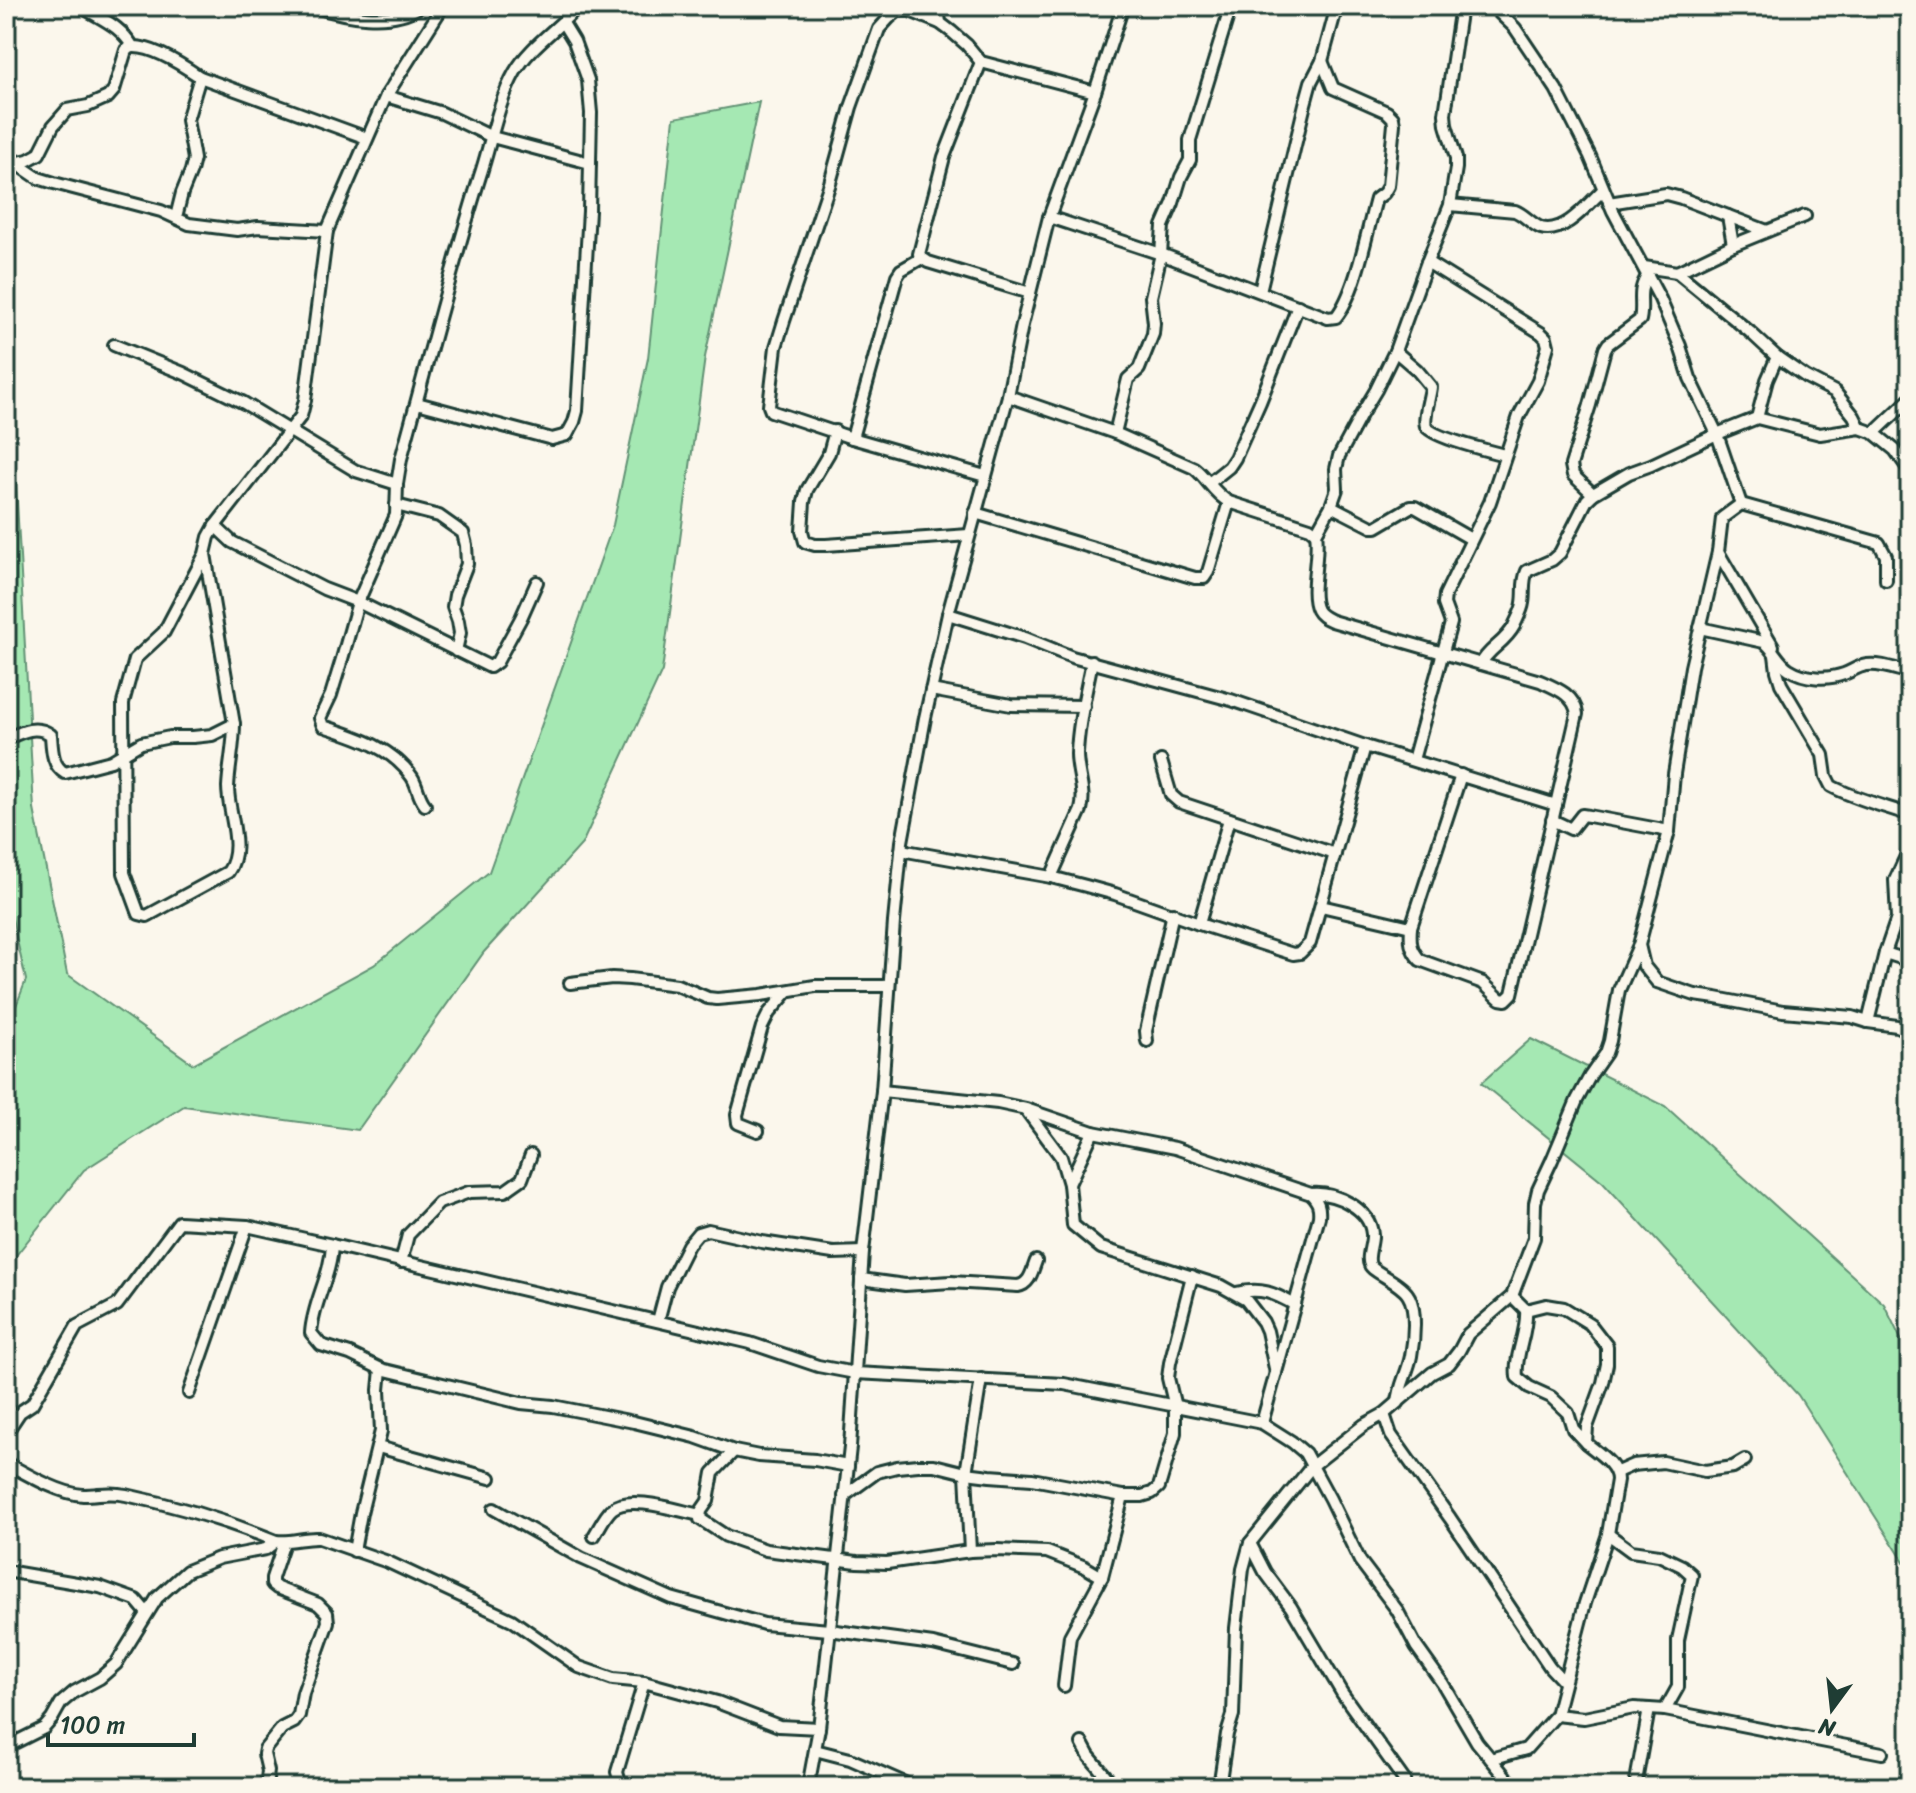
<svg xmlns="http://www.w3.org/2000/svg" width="1916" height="1793" viewBox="0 0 1916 1793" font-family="Sriracha,sans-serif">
  <rect width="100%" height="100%" fill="#fbf7ec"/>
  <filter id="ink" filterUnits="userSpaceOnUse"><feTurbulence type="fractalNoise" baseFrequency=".0125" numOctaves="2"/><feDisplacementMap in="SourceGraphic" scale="16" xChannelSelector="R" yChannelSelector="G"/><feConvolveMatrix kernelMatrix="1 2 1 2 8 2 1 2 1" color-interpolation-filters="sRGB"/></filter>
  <g filter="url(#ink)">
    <g fill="#a5e8b3" stroke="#629274" stroke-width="2">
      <polygon points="759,102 705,357 662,671 582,844 484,952 358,1130 184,1106 84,1170 6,1268 6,1032 26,980 6,892 6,304 34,809 67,974 193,1064 374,965 489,872 613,525 648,358 674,118"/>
      <polygon points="1531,1039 1665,1106 1884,1304 1910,1358 1910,1571 1798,1395 1603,1182 1481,1083"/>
    </g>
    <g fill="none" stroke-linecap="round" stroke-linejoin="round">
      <defs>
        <g id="minor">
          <path d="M81 6C102 20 119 24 133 47 153 46 184 66 200 77L367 138"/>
          <path d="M312 6C345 16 389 26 421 6"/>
          <polyline points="938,6 940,23"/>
          <polyline points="1492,6 1515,28 1556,89 1590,156 1613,211 1660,299 1680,346 1690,378 1717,434 1741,504 1722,518 1718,552 1691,667 1674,774 1669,831 1639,945 1644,966 1657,982 1695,995 1716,998 1783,1011 1852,1017 1868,1022 1897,1026 1910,1032"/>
          <polyline points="981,62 944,157 919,254 922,258 928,262 1030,293"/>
          <polyline points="386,96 442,113 492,137 590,163"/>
          <polyline points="16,163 38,178 54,183 161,211 189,224 237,230 258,227 327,231"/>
          <polyline points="6,165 28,160 39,154 53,126 67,110 88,106 108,97 114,90 126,50 133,47"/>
          <polyline points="1609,203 1666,194 1681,198 1767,231"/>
          <path d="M1450 205 1515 211C1525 215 1531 224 1541 228 1564 235 1588 204 1603 190"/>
          <polyline points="1728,216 1733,245"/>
          <polyline points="176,217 182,193 191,171 194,159 187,120 200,77"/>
          <path d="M1049 217 1161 254 1328 318 1336 317C1356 293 1367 231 1376 199L1384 193 1388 186 1394 124 1393 118 1387 112 1333 88 1322 61"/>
          <polyline points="1644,267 1677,272 1733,245 1805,216"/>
          <polyline points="1677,272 1750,332 1777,357 1806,377 1835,392 1854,416 1860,428"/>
          <polyline points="1260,291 1305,104 1311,82 1322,61 1337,6"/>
          <polyline points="114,345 183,373 244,403 356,471 397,484"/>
          <path d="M1395 351 1417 370 1431 387C1430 397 1423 418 1426 426 1431 437 1490 451 1504 455"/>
          <path d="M1008 396 1115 433 1194 468C1207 478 1214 494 1229 502L1310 528 1316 533"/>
          <polyline points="417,403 552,439 567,435 574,422 577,411 589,211 591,113 588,80 574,41 563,23"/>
          <polyline points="1757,418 1767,380 1777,357"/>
          <polyline points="835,431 829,453 807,490 804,502 802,531 805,542 815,545 826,545 969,535"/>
          <polyline points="1115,433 1128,379 1139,369 1153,334 1154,323 1151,297 1161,254 1163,226 1173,203 1181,177 1190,160 1190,140 1231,6"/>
          <polyline points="1874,433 1910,399"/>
          <polyline points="852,438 897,276 901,270 922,258"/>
          <polyline points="985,476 852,438 771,411 769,406 776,347 784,321 830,183 851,107 879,29 889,18 898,11 910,11 940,23 952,32 967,45 981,62 1095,92"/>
          <polyline points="1209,483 1229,467 1235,458 1260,402 1298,306"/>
          <path d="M1593 494 1573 475 1571 465 1590 405 1605 349 1608 344 1640 320C1644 302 1636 292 1648 275"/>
          <polyline points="1741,504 1879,543 1886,556 1886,580"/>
          <polyline points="396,505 439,516 463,533 466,545 467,564 455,595 453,607 458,621 460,633 456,651"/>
          <polyline points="1331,506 1372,527 1376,527 1410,507 1415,507 1471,539"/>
          <polyline points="975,513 1195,578 1204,578 1208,572 1229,502"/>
          <polyline points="215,526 232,542 324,589 358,602 490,667 497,662 521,618 537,582"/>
          <polyline points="1718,552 1773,646"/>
          <path d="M205 554 234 724C234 746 229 766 228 787 228 814 245 848 228 872L147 916 139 914 124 873 123 703 135 659 164 632 205 554 209 537 215 526 301 416 305 400 327 231 386 96 443 6"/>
          <polyline points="948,614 1025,638 1072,657 1231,700 1365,746 1556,805"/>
          <path d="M1700 628 1764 642C1774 649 1778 662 1789 669 1805 679 1827 680 1844 674 1852 671 1858 666 1867 665 1881 663 1897 670 1910 673"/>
          <path d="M1775 655 1777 671 1781 684 1823 755 1826 776 1831 786C1855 799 1884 806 1910 815"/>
          <path d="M1481 664C1488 649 1505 643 1514 626 1517 619 1522 611 1523 603 1525 592 1522 582 1527 571L1552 560 1560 553 1587 500 1593 494 1629 473 1651 465 1717 434 1757 418 1820 434 1860 428 1874 433 1895 450 1910 471"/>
          <polyline points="931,690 1011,705 1084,706"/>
          <path d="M6 739C21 732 36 724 51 735 52 749 52 766 65 773L111 761 141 743 170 737H193L212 735 234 724"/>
          <polyline points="1413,760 1451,623 1444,604 1445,595 1490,502 1519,416 1538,381 1548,346 1546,338 1541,333 1427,262"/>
          <polyline points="1161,761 1171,795 1179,802 1335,854"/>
          <path d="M1461 775 1411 927C1410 941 1410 949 1420 960L1483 983 1500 999 1506 1000 1512 994 1577 714C1575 695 1556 688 1540 681L1332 621C1326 618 1320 616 1317 610 1308 593 1320 554 1316 533L1331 506 1337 489 1336 469 1339 456 1361 415 1376 390 1395 351 1427 262 1450 205 1456 168V158L1446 125 1445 114 1461 6"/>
          <path d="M425 805C418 797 418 786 412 777 392 747 354 736 323 726L320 718 331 695 342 659 358 602 396 515 397 484 401 459C427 364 451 269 480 176 491 143 498 102 515 72 530 46 558 29 578 6"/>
          <polyline points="1552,820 1571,829 1582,815 1589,816 1669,831"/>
          <polyline points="901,850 1051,877 1086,886 1115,894 1199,924 1293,954 1300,953 1310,943 1365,746"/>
          <path d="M1051 877 1081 810C1086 791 1077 774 1077 754 1078 723 1086 692 1092 661"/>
          <polyline points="1321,906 1411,927"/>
          <polyline points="1199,924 1229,819"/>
          <polyline points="1885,953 1910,961"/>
          <polyline points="570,983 612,978 630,979 677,985 708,998 717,999 761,995 815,986 889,986"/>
          <polyline points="1868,1022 1885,953 1897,918 1895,880 1910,848"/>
          <polyline points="1147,1041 1146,1031 1173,913"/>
          <path d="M882 1091 998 1103 1026 1109 1093 1132 1175 1148 1311 1194C1318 1202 1320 1206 1319 1217L1262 1423"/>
          <polyline points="1026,1110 1061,1157 1069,1184 1073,1225 1101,1248 1221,1286 1246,1300 1263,1322 1267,1331 1276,1373"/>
          <polyline points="758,1131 738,1123 737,1115 762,1027 769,1013 788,991"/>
          <polyline points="1069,1184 1093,1132"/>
          <path d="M1311 1194C1335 1192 1370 1208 1372 1234 1373 1243 1366 1257 1370 1265 1373 1272 1401 1283 1408 1295 1417 1308 1414 1340 1411 1356 1408 1372 1399 1386 1398 1403"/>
          <polyline points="332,1245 750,1343 818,1366 855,1373 1064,1384 1262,1423 1292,1442 1305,1453 1330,1499 1360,1561 1397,1610 1416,1646 1443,1684 1477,1742 1514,1787"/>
          <polyline points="401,1262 408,1235 439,1203 469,1192 505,1191 522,1179 531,1155"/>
          <path d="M861 1279 905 1285 951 1282 1018 1286C1030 1284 1032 1271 1036 1261"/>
          <path d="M1236 1293C1261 1287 1274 1293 1295 1305"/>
          <path d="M1526 1310C1528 1333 1514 1355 1517 1377L1529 1387 1551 1397 1568 1413 1573 1429 1586 1443"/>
          <polyline points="658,1321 667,1287 688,1245 698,1233 708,1230 762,1242 833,1253 863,1252"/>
          <polyline points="189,1393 247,1226"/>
          <polyline points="1384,1414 1391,1435 1450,1518 1550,1667 1564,1682"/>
          <path d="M6 1433 20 1412 32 1404 77 1326 117 1305 179 1222 247 1226 332 1245C331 1276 313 1302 311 1333L321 1345 350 1354 381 1369 521 1403 553 1406 634 1422 695 1437 734 1451 759 1456 815 1460 848 1466"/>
          <polyline points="378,1447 490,1478"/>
          <polyline points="734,1451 713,1473 708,1501 701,1511 700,1519 726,1536 766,1550 857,1562 887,1563 970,1551 997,1550 1047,1552 1085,1567 1102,1577 1123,1496"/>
          <path d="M6 1460 8 1464C28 1475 61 1494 83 1495 100 1495 108 1491 126 1495 178 1506 227 1521 276 1541 291 1543 304 1537 319 1538L388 1562 512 1620 579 1667 613 1679 644 1682 717 1702 779 1726 819 1728"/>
          <polyline points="1617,1472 1633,1465 1663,1462 1705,1471 1733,1467 1745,1460"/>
          <polyline points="844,1496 877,1472 897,1467 918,1465 934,1465 966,1473 990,1476 1032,1479 1123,1496 1142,1496 1152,1493 1159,1487 1175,1433 1175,1407 1168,1378 1170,1363 1192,1276"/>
          <polyline points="494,1509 581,1558 671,1598 764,1624 829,1630 933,1644 1013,1664"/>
          <polyline points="1608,1534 1631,1551 1659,1555 1682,1566 1692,1575 1678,1640 1678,1687 1665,1710"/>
          <path d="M594 1536C599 1528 605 1515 612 1509 629 1494 679 1511 700 1515"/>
          <polyline points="1250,1543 1265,1572 1291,1607 1342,1693 1404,1780 1405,1787"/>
          <polyline points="354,1551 361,1513 381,1431 379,1390 381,1369"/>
          <polyline points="970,1551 966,1473 981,1379"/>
          <polyline points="6,1571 100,1587 136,1600 147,1613"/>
          <polyline points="1064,1686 1070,1636 1102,1577"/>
          <polyline points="1556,1715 1584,1718 1634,1708 1665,1710 1882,1753"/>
          <polyline points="1082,1743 1089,1756 1115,1787"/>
          <polyline points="6,1747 44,1728 52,1719 61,1703 74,1692 100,1678 116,1664 157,1598 187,1571 219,1558 266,1549 276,1541"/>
          <polyline points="815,1750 850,1759 914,1787"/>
          <path d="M1491 1759 1526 1749 1556 1715 1585 1603 1608 1534 1617 1480C1617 1464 1598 1453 1586 1443L1587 1427 1603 1383 1607 1364V1346L1590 1324 1564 1308 1546 1305 1526 1310 1512 1296"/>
          <polyline points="266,1787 268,1771 264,1754 265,1749 282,1728 294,1722 299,1715 303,1693 328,1622 327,1613 318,1604 277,1588 272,1584 272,1578 284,1542"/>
          <polyline points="633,1787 620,1783 617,1772 644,1682"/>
          <polyline points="808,1787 819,1728 850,1447 863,1252 882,1091 894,922 902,842 925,718 948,614 1008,396 1022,325 1049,217 1095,92 1123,6"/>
          <polyline points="1219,1787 1227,1734 1233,1715 1236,1628 1243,1569 1250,1543 1312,1466 1364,1425 1384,1414 1432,1373 1449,1364 1459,1351 1468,1334 1512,1296 1534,1238 1535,1203 1538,1190 1552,1160 1577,1100 1590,1076 1606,1053 1610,1041 1619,990 1639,945"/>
          <polyline points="1635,1787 1649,1709"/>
        </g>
      </defs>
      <use href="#minor" stroke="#1f3d34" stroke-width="16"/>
      <use href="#minor" stroke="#fbf7ec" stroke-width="10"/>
    </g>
  </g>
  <rect width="1916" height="1793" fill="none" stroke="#fbf7ec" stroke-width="32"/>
  <rect x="16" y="16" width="1884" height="1761" fill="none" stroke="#1f3d34" stroke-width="3" filter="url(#ink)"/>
  <g transform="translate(1832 1709) rotate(195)" stroke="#fbf7ec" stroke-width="6" paint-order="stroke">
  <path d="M0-6L14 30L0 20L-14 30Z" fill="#1f3d34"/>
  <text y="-12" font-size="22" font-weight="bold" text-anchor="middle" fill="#1f3d34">N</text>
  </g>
  <path d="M48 1733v12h146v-12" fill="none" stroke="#1f3d34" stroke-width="4"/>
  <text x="60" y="1733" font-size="24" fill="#1f3d34" stroke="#fbf7ec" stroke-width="6" paint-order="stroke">100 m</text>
</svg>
